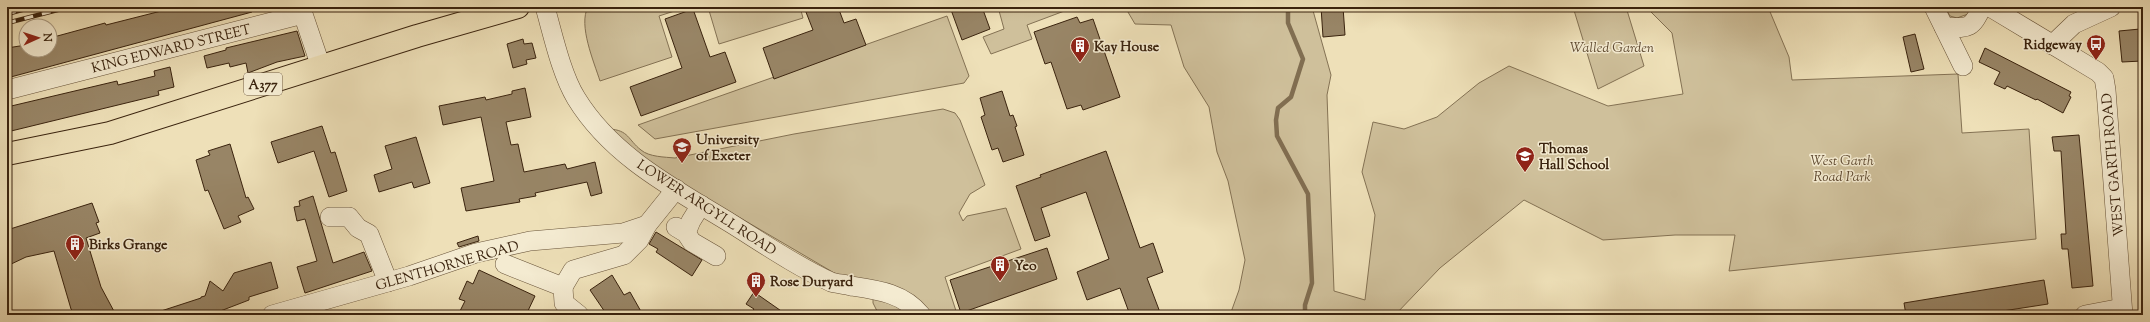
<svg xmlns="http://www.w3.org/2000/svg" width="2150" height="322" viewBox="0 0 2150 322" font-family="'Sorts Mill Goudy',serif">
  <rect width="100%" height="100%" fill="#eee0b8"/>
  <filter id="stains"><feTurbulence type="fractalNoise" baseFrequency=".005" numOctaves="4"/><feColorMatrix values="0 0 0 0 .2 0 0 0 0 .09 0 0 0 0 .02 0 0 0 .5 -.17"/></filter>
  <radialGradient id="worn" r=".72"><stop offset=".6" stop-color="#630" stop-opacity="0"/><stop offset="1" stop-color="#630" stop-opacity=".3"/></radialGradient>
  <g fill="#cfc09b" stroke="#847254">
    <path d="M588 7H687L659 16 672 57 600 81C594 62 578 25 588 7Z"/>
    <polygon points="708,7 800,7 803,18 719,44"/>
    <polygon points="998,7 1075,7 1027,25 1032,39 991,54 983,37 1004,29"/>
    <polygon points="1125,7 1312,7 1331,75 1327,95 1334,291 1365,300 1375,215 1362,172 1373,122 1404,129 1437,117 1479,83 1509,66 1608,106 1683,94 1672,33 1646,7 1768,7 1789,57 1792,80 1958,74 1962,133 2029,129 2036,239 1729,271 1735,235 1675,235 1603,240 1524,200 1440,268 1395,315 1230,315 1239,290 1245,260 1228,181 1217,152 1209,107 1184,67 1171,25 1135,24"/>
    <polygon points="1573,7 1626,7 1644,66 1598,89"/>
    <polygon points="1945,7 1969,7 1970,9 1968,14 1957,18 1950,16"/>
    <polygon points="947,16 969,76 964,83 655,139 638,125"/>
    <path d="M943 109 955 113 960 120 985 185 970 194 959 213 963 221 967 216 1006 208 1021 249 945 277 957 314 955 315H879L873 303V282L836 274 643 161 609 129C629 130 628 140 641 150 649 157 665 157 675 158L794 134Z"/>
  </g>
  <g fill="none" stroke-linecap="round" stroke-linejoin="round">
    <polyline stroke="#816e51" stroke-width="4.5" points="1288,7 1288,23 1303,59 1291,97 1278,108 1276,120 1277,136 1308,194 1312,283 1305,305 1305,315"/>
  </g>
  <g fill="#988566" stroke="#3a230e">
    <polygon points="177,7 252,7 252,12 7,78 7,48 26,45 26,50 50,50 50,38 105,23 106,25"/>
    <polygon points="804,7 838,7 844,23 856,19 866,45 774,79 763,48 813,30"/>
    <polygon points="950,7 982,7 990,29 962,40"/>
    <polygon points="1321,7 1343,7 1345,35 1323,37"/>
    <polygon points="693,9 710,57 725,52 736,82 641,116 630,87 682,68 665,19"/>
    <polygon points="1077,17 1080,23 1093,19 1120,97 1083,110 1081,105 1067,109 1051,62 1045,64 1034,32"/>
    <polygon points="2140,29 2142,61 2122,62 2119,31"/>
    <polygon points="297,31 305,56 277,62 248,73 246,63 230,67 229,63 207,68 204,56 226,50 226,48"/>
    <polygon points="1915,34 1924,69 1911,72 1903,37"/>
    <polygon points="523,39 524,44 532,43 536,58 526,60 527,64 513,68 507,44"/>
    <polygon points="1985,48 2071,92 2069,96 2071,97 2063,113 2037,99 2036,100 2007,86 2005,89 1994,84 2000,72 1979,62"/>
    <polygon points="170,67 174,87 158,91 159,95 7,132 7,107 117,81 118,85 155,76 154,71"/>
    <polygon points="525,88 531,117 506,122 511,145 518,144 524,172 565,164 567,169 595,162 602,193 591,196 587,182 535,193 536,196 519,199 520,202 466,211 461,188 494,181 481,117 443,125 439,106 485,97 486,100 512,94 512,91"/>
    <polygon points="1002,91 1010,116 1013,115 1017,126 1015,127 1024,155 1003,162 998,148 992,150 981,117 985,115 980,98"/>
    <polygon points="322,126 331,153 335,152 347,191 329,197 314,151 278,163 271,142"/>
    <polygon points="2079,135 2093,286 2072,288 2068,249 2062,249 2061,234 2066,234 2061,151 2054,151 2052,137"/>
    <polygon points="416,137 430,183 414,188 412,182 379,192 374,175 392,169 385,146"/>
    <polygon points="230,144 246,198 248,197 254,209 238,216 241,222 224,229 208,190 205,191 196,160 210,155 208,151"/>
    <polygon points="1106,151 1140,248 1153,243 1163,272 1147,278 1161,315 1130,315 1120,288 1087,300 1077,272 1109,259 1086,192 1041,208 1050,236 1035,241 1016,186 1041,177 1040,175"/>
    <polygon points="313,196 333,263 364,252 372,271 305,293 297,267 317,261 305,219 297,221 294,207 300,206 299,201"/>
    <polygon points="92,203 99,222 96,223 100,233 86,238 101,287 116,315 76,315 71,309 54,251 26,257 7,266 7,230"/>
    <polygon points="656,232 702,260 692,276 656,252 658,249 649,244"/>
    <polygon points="478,236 479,241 459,247 457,243"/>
    <polygon points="1047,248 1057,279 961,313 950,280"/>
    <polygon points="271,262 278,288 249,297 249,300 210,315 158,315 158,312 201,298 201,297 205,296 210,281 223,291 234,273"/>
    <polygon points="479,270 535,296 526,315 458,315 465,301 459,299 467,281 473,284"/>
    <polygon points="612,275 624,295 630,292 643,315 607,315 590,290"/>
    <polygon points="2044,280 2048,304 1977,315 1906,315 1904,303"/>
    <polygon points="754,292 787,315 749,315 754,309 746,304"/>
  </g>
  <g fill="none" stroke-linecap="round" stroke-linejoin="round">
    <defs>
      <g id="minor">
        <path d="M545 7C553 35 561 73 576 98 612 157 675 189 732 224 764 244 796 266 831 282 837 284 845 284 851 286 878 290 903 293 921 315"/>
        <polyline points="1934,7 1963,66"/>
        <polyline points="1990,7 2098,72 2104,78 2106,90 2123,315"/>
        <path d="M1944 27C1968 28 1971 30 1982 7"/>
        <polyline points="2052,45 2074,24 2111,7"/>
        <polyline points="7,90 303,14 321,67"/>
        <polyline points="330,217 349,217 358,228 369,234 388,282"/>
        <polyline points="676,227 686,233 692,242 716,256"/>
        <polyline points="686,233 691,221 701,205"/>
        <polyline points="505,264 563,287 573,270 624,255 639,240 647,225 676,189"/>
        <polyline points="563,287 564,303 579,315"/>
        <polyline points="272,315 409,276 476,253 530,241 623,233 647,225"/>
        <polyline points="2085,315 2122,308"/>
      </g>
      <polyline id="highway" points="7,154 110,133 417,36 518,7"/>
    </defs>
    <use href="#minor" stroke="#675238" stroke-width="20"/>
    <use href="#highway" stroke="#3a230e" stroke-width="24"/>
    <use href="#minor" stroke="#f4ebd1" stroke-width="19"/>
    <use href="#highway" stroke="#eee0b8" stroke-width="22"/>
    <defs>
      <g id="rail">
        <polyline points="7,14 33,7"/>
        <polyline points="7,23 69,7"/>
      </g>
    </defs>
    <use href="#rail" stroke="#3a230e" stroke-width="4.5"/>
    <use href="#rail" stroke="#f4ebd1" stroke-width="3" stroke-dasharray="9" stroke-linecap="butt"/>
  </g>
  <defs>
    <symbol id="bus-pin" viewBox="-11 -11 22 30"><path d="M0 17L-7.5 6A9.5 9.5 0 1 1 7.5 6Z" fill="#8f2418" stroke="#f4ebd1"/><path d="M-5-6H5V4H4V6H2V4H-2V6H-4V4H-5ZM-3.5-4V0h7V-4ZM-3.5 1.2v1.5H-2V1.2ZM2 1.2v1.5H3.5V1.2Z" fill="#fff"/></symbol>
    <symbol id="building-pin" viewBox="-11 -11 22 30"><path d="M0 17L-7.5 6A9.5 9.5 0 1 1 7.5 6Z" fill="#8f2418" stroke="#f4ebd1"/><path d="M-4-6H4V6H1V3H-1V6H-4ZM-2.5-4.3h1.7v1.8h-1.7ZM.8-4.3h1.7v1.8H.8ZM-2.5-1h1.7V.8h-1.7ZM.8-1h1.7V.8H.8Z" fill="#fff"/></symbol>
    <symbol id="university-pin" viewBox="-11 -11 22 30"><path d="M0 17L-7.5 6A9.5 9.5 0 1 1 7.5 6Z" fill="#8f2418" stroke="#f4ebd1"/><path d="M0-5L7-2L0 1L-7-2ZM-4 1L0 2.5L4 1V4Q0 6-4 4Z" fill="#fff"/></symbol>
    <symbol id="school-pin" viewBox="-11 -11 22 30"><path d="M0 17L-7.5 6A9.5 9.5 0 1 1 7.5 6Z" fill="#8f2418" stroke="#f4ebd1"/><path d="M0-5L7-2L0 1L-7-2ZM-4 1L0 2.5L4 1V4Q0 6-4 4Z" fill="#fff"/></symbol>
  </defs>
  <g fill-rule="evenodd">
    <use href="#bus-pin" x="2085" y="33" width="22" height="30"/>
    <use href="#building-pin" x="1069" y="35" width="22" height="30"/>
    <use href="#university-pin" x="671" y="136" width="22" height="30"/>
    <use href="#school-pin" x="1514" y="145" width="22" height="30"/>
    <use href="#building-pin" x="64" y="233" width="22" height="30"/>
    <use href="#building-pin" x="989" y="254" width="22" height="30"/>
    <use href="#building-pin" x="745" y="270" width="22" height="30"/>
  </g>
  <g text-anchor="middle" stroke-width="3" stroke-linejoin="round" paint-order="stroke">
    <rect fill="#f4ebd1" stroke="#725f48" stroke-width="1" x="244" y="73" width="38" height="22" rx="3"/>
    <g font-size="13" font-weight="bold" fill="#3a230e">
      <text x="263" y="89">A377</text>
    </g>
    <g font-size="14" font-weight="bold" fill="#3a230e" stroke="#f4ebd1" text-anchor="start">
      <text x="2082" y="49" text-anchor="end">Ridgeway</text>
      <text x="1094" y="51">Kay House</text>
      <text x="696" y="144">University<tspan x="696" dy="16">of Exeter</tspan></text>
      <text x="1539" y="153">Thomas<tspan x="1539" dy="16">Hall School</tspan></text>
      <text x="89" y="249">Birks Grange</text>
      <text x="1014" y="270">Yeo</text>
      <text x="770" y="286">Rose Duryard</text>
    </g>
    <g font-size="14" font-style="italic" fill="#5f4a31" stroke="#f4ebd1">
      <text x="1612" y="52">Walled Garden</text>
      <text x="1842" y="165">West Garth<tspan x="1842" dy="16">Road Park</tspan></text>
    </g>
    <g font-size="14" fill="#3a230e" stroke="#f4ebd1">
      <text transform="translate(171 48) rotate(-14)" y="5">KING EDWARD STREET</text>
      <text transform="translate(2112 165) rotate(-95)" y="5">WEST GARTH ROAD</text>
      <text transform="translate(707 207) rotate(33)" y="5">LOWER ARGYLL ROAD</text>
      <text transform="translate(447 265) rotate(-16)" y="5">GLENTHORNE ROAD</text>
    </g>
  </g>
  <rect width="2150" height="322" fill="none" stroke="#eee0b8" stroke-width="24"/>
  <rect x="8" y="8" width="2134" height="306" fill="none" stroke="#3a230e" stroke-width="2"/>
  <rect x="12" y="12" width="2126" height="298" fill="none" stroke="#3a230e"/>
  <g transform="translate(38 38) rotate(87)"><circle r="19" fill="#f4ebd1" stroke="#aa9b83"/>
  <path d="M0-3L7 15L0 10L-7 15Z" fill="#8f2418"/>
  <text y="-6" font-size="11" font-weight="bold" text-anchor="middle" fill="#3a230e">N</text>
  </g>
  <rect width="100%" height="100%" filter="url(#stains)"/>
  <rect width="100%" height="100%" fill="url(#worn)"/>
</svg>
